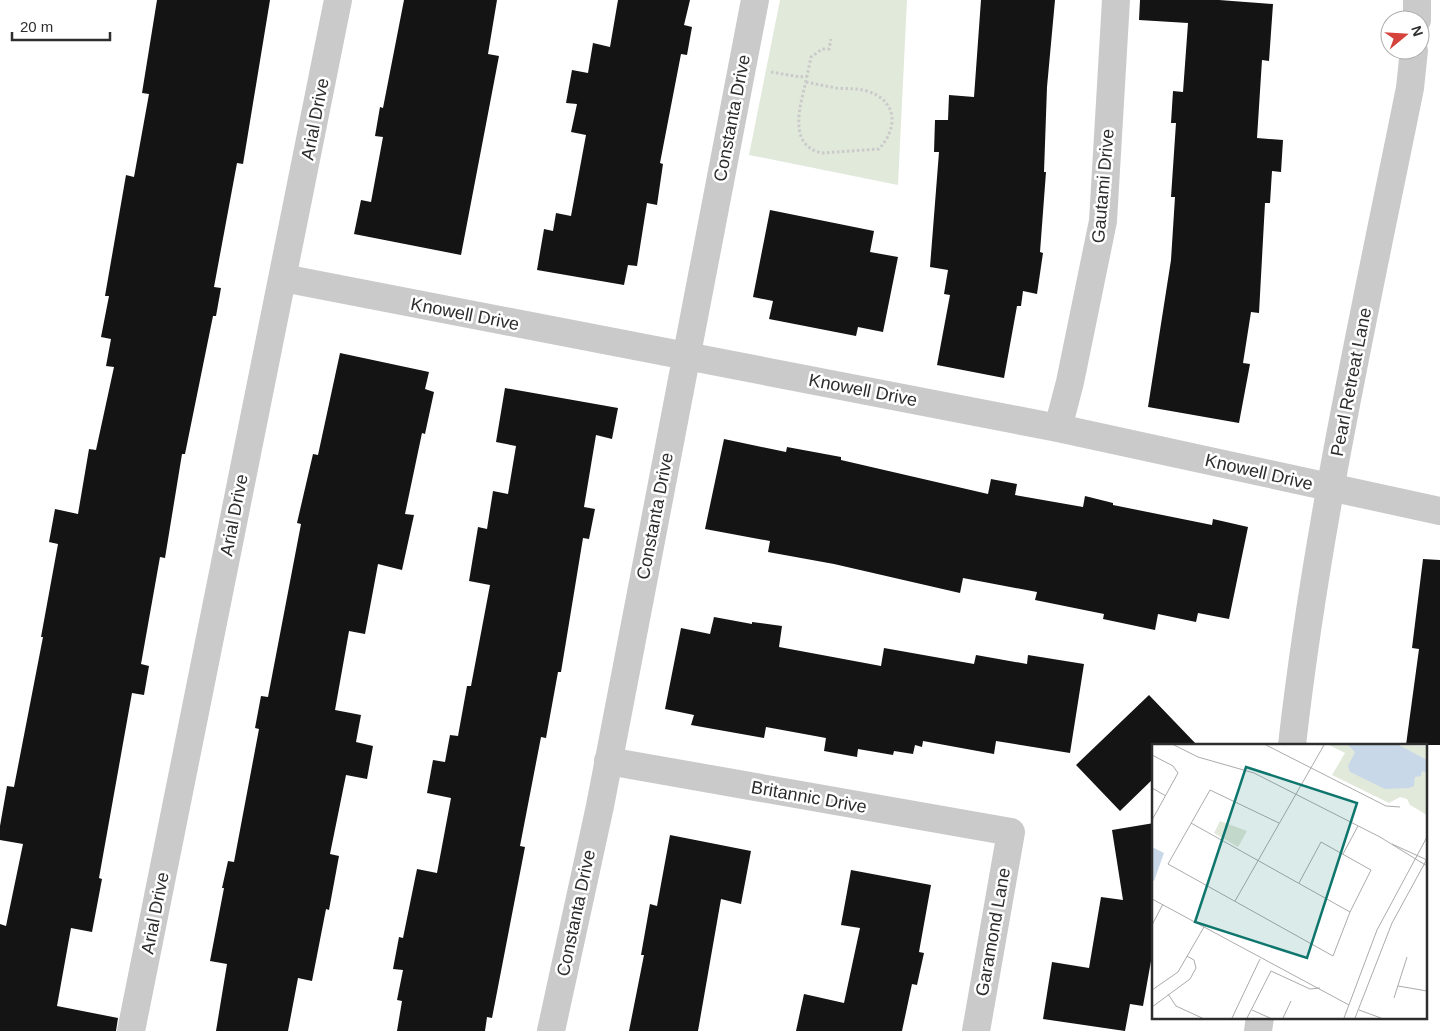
<svg xmlns="http://www.w3.org/2000/svg" width="1440" height="1031" viewBox="0 0 1440 1031" font-family="Arial,sans-serif">
  <rect width="100%" height="100%" fill="#fff"/>
  <polygon fill="#e1e9db" points="780,0 907,0 898,185 749,155"/>
  <g fill="#141414">
    <polygon points="157,0 270,0 243,164 237,163 214,287 221,288 216,316 213,316 185,454 182,454 165,558 160,557 141,664 149,666 144,695 132,693 99,878 102,879 92,932 71,928 57,1006 118,1018 116,1031 0,1031 0,924 6,926 23,844 0,840 0,826 7,786 14,787 43,637 41,637 58,544 49,542 55,509 78,514 89,449 96,450 114,367 106,366 111,339 101,337 109,296 105,296 126,175 134,177 149,94 142,93"/>
    <polygon points="404,0 497,0 488,54 499,56 461,255 354,234 361,200 371,202 383,137 375,136 380,107 383,108"/>
    <polygon points="618,0 690,0 684,25 692,27 687,55 681,54 660,163 663,164 657,205 647,203 637,266 628,265 624,285 537,270 544,229 553,231 556,213 571,216 586,135 571,132 577,104 566,103 572,70 588,73 593,43 610,47"/>
    <polygon points="981,0 1055,0 1047,87 1044,172 1046,172 1040,252 1043,253 1037,294 1023,291 1021,306 1017,306 1004,378 937,365 950,295 944,294 948,270 930,267 939,152 934,152 935,120 948,120 949,95 974,97"/>
    <polygon points="1140,0 1219,0 1273,4 1269,61 1262,60 1257,138 1283,140 1281,172 1272,171 1270,203 1265,203 1259,313 1251,312 1243,363 1250,364 1239,423 1148,407 1171,260 1175,197 1171,197 1176,123 1171,123 1173,91 1183,92 1188,23 1139,20"/>
    <polygon points="770,210 874,231 870,252 898,257 883,332 858,327 856,336 769,319 773,301 753,297"/>
    <polygon points="340,353 429,372 425,389 434,392 425,434 422,433 405,514 414,515 402,570 378,564 365,634 349,631 335,710 361,715 356,742 373,746 367,779 346,775 330,854 339,856 329,910 326,909 312,981 298,978 288,1031 216,1031 227,964 210,961 224,888 222,888 228,861 234,862 259,729 255,728 261,696 268,697 301,524 297,523 313,454 318,455"/>
    <polygon points="505,388 618,408 612,439 596,435 584,507 595,509 589,539 583,538 561,672 558,672 546,738 541,737 520,846 525,847 492,1018 487,1017 485,1031 397,1031 402,1001 397,1000 403,970 393,969 399,937 403,938 417,869 437,873 451,798 427,793 433,760 445,762 450,735 458,736 467,686 471,686 490,585 469,581 478,527 487,529 493,491 508,494 516,446 496,442"/>
    <polygon points="724,439 786,452 787,447 841,457 841,460 988,494 991,479 1017,484 1015,495 1083,507 1085,496 1113,503 1113,505 1212,525 1213,519 1248,527 1229,619 1198,613 1196,622 1158,614 1155,630 1103,619 1104,614 1035,600 1037,592 963,578 960,593 834,564 768,552 770,541 705,529"/>
    <polygon points="1423,559 1440,560 1440,745 1406,745 1419,649 1412,648"/>
    <polygon points="714,617 752,624 752,622 782,626 779,647 881,666 884,648 974,664 976,655 1027,664 1028,655 1084,664 1070,753 996,741 994,754 923,741 922,747 915,745 913,754 894,751 893,755 858,749 857,757 824,751 826,738 766,727 764,738 691,725 694,715 665,709 681,628 710,634"/>
    <polygon points="1149,695 1197,745 1154,745 1154,778 1120,811 1076,765"/>
    <polygon points="1154,823 1154,962 1151,961 1143,1006 1130,1004 1125,1031 1043,1019 1052,962 1089,968 1101,897 1123,900 1112,830"/>
    <polygon points="670,835 751,851 741,904 721,899 698,1031 629,1031 644,955 641,955 650,904 657,906"/>
    <polygon points="851,870 931,885 919,952 924,953 917,985 912,984 902,1031 796,1031 804,994 844,1003 860,928 841,925"/>
  </g>
  <g fill="none" stroke-linecap="round" stroke-linejoin="round">
    <g stroke="#cacaca" stroke-width="3" stroke-dasharray="2.5 2.5" stroke-linecap="butt">
      <polyline points="771,72 800,77 807,76 811,57 822,49 829,49 831,39"/>
      <path d="M806 82C816 84 826 86 836 88 847 89 857 88 867 91 898 101 898 128 879 149L822 153C785 145 802 101 807 76"/>
    </g>
    <g stroke="#cacaca" stroke-width="28">
      <polyline points="1417,20 1417,0"/>
      <polyline points="283,278 1058,428 1440,511"/>
      <polyline points="1058,428 1070,382 1103,221 1116,0"/>
      <path d="M1292 745C1317 524 1366 306 1410 88L1414 50"/>
      <polyline points="608,761 1011,832 976,1031"/>
      <polyline points="131,1031 338,0"/>
      <polyline points="551,1031 600,806 755,0"/>
      <polyline points="1258,1031 1260,1017"/>
    </g>
  </g>
  <g text-anchor="middle" stroke-width="5" stroke-linejoin="round" paint-order="stroke">
    <g font-size="18" fill="#2d2d2d" stroke="#fff">
      <text transform="translate(732 118) rotate(-79)" y="6">Constanta Drive</text>
      <text transform="translate(315 119) rotate(-79)" y="6">Arial Drive</text>
      <text transform="translate(1103 186) rotate(-85)" y="6">Gautami Drive</text>
      <text transform="translate(465 314) rotate(11)" y="6">Knowell Drive</text>
      <text transform="translate(1351 382) rotate(-79)" y="6">Pearl Retreat Lane</text>
      <text transform="translate(863 390) rotate(11)" y="6">Knowell Drive</text>
      <text transform="translate(1259 472) rotate(13)" y="6">Knowell Drive</text>
      <text transform="translate(234 515) rotate(-79)" y="6">Arial Drive</text>
      <text transform="translate(655 516) rotate(-79)" y="6">Constanta Drive</text>
      <text transform="translate(809 797) rotate(10)" y="6">Britannic Drive</text>
      <text transform="translate(155 913) rotate(-79)" y="6">Arial Drive</text>
      <text transform="translate(576 913) rotate(-78)" y="6">Constanta Drive</text>
      <text transform="translate(993 932) rotate(-80)" y="6">Garamond Lane</text>
    </g>
  </g>
  <g transform="translate(1152 744)">
    <rect width="275" height="275" fill="#fff"/>
    <path d="M177 1 275 2V71L258 61 255 55 248 53 237 59 180 31 193 9ZM68 77 95 87 86 103 62 89Z" fill="#e1e9db"/>
    <path d="M196 1H247L275 16V29L270 27 269 32 263 33 262 42 257 44 233 45 198 28 196 22 203 8ZM0 103 12 109 2 137 0 136Z" fill="#c9d8e8"/>
    <path fill="none" stroke="#ababab" stroke-width="1" d="M22 1 46 13 102 29 228 93 275 122M114 1 234 62 248 63M0 11 21 22 26 29 0 76M0 44 14 52M39 79 198 168M127 79 58 46 16 120 181 212 198 168 219 126 169 98 147 139M240 100 275 116M191 110 206 82M0 155 197 261M83 157 172 1M0 181 11 160M246 242 275 247M0 246 26 228 52 183M16 250 24 262 50 274M242 254 255 213M0 263 38 235 44 224 42 216 35 212M100 266 118 274M207 266 229 274M80 274 108 215M95 274 119 227 158 245 168 244M131 274 139 257M192 274 225 186 275 93M203 274 240 179 275 115"/>
    <path fill="#0f766e" fill-opacity="0.15" stroke="#0f766e" stroke-width="2.5" d="M94 23 205 59 155 214 43 178Z"/>
    <rect width="275" height="275" fill="none" stroke="#2d2d2d" stroke-width="2.5"/>
  </g>
  <g transform="translate(1405 35) rotate(72)"><circle r="24" fill="#ffffff" stroke="#ababab"/>
  <path d="M0-4L9 19L0 12L-9 19Z" fill="#d6423c"/>
  <text y="-8" font-size="14" font-weight="bold" text-anchor="middle" fill="#2d2d2d">N</text>
  </g>
  <path d="M12 32v8h98v-8" fill="none" stroke="#2d2d2d" stroke-width="2.5"/>
  <text x="20" y="32" font-size="15" fill="#2d2d2d" stroke="#ffffff" stroke-width="4" paint-order="stroke">20 m</text>
</svg>
